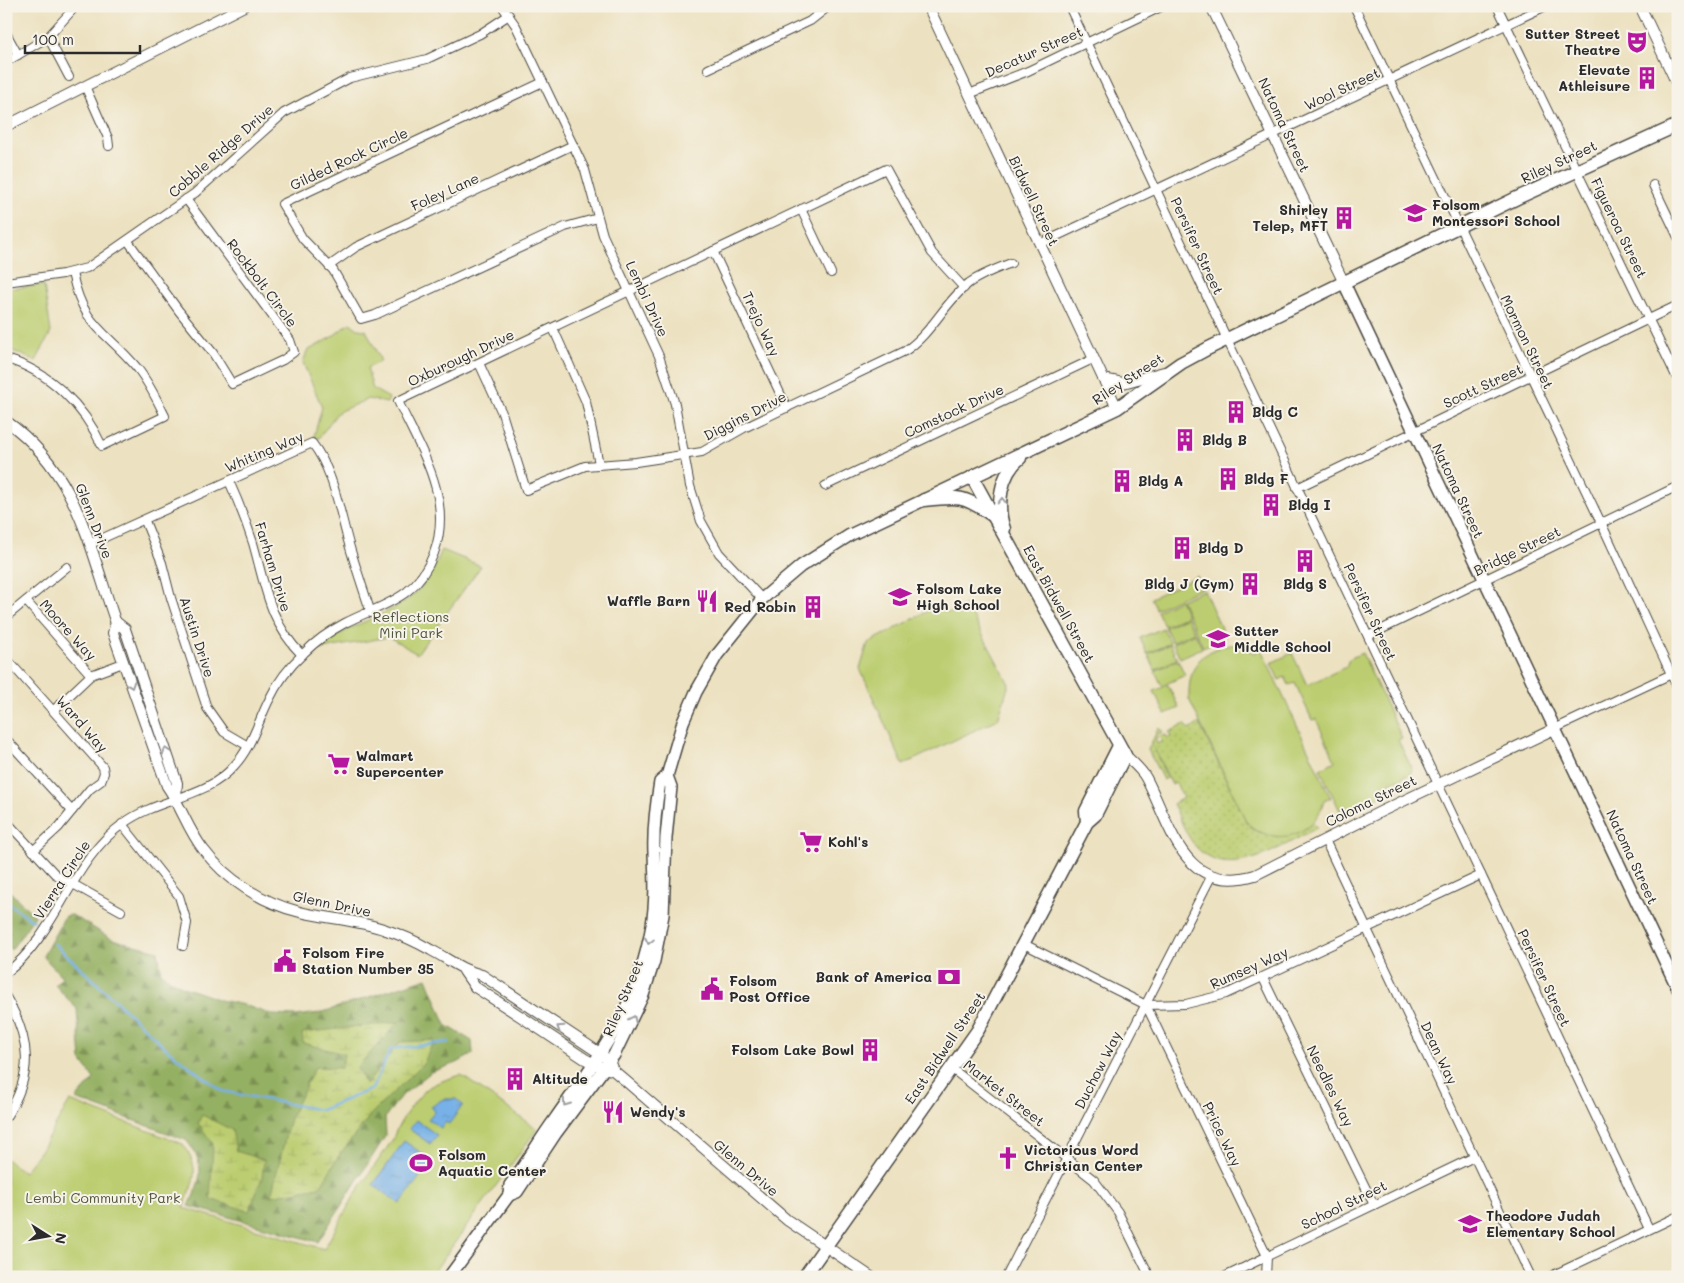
<svg xmlns="http://www.w3.org/2000/svg" width="1684" height="1283" viewBox="0 0 1684 1283" font-family="Mali,sans-serif">
  <defs>
    <pattern id="grass-dots" width="8" height="8" patternUnits="userSpaceOnUse" patternTransform="scale(1.25)"><rect width="8" height="8" fill="#bbcd70"/><path d="M2 2h.1M6 6h.1" fill="none" stroke="#a1b061" stroke-width="1.8" stroke-linecap="round"/></pattern>
    <pattern id="forest-firs" width="22" height="20" patternUnits="userSpaceOnUse" patternTransform="scale(1.25)"><rect width="22" height="20" fill="#94b062"/><path d="M5 1l3.5 6h-7zM16 11l3.5 6h-7z" fill="#798f51"/></pattern>
    <pattern id="wetland-marsh" width="20" height="14" patternUnits="userSpaceOnUse" patternTransform="scale(1.25)"><rect width="20" height="14" fill="#bbcd70"/><path d="M1 5h8M5 5V1M11 12h8M15 12V8" fill="none" stroke="#a1b061"/></pattern>
    <pattern id="water-ripples" width="26" height="14" patternUnits="userSpaceOnUse" patternTransform="scale(1.25)"><rect width="26" height="14" fill="#77b1e7"/><path d="M2 4q2-2 4 0t4 0M15 11q2-2 4 0t4 0" fill="none" stroke="#6290bb"/></pattern>
  </defs>
  <rect width="100%" height="100%" fill="#f7f3e8"/>
  <filter id="ink" filterUnits="userSpaceOnUse"><feTurbulence type="fractalNoise" baseFrequency=".02" numOctaves="2"/><feDisplacementMap in="SourceGraphic" scale="10" xChannelSelector="R" yChannelSelector="G"/><feConvolveMatrix kernelMatrix="1 2 1 2 8 2 1 2 1" color-interpolation-filters="sRGB"/></filter>
  <filter id="wash" filterUnits="userSpaceOnUse"><feTurbulence type="fractalNoise" baseFrequency=".0096" numOctaves="4" result="noise"/><feDisplacementMap in="SourceGraphic" scale="20" xChannelSelector="R" yChannelSelector="G"/><feGaussianBlur stdDeviation="1.12" result="paint"/><feColorMatrix in="noise" values="0 0 0 0 0 0 0 0 0 0 0 0 0 0 0 0 0 1.4 0 .05"/><feComposite in="paint" operator="in"/></filter>
  <g filter="url(#wash)">
    <rect width="100%" height="100%" fill="#ece1c0"/>
    <path fill="url(#grass-dots)" stroke="#737c4e" d="M1199 723 1247 823 1257 832 1305 829 1313 823 1317 828C1284 844 1230 884 1197 848 1186 836 1180 818 1173 804L1183 798 1176 783 1172 785 1153 746 1167 778 1163 780 1148 750 1159 727 1163 732 1158 734 1156 740 1157 744 1161 742 1160 736 1166 735 1168 738 1171 737 1169 732 1185 724 1190 730Z"/>
    <g fill="url(#forest-firs)" stroke="#606e46">
      <polygon points="6,888 35,916 11,950 6,943"/>
      <path d="M72 915 112 939 158 951 161 973 181 986 220 1000 244 1005 272 1015 296 1016 320 1013 427 978 446 1025 472 1041 473 1054 457 1063 431 1072 400 1097 385 1118 386 1135 318 1242 189 1206C201 1179 207 1165 186 1140L76 1099 94 1079 81 1060 77 1009 55 985 62 977 43 956 65 916Z"/>
    </g>
    <g fill="url(#wetland-marsh)" stroke="#737c4e">
      <polygon points="399,1022 357,1067 366,1085 400,1042 434,1040 424,1063 373,1112 340,1154 320,1187 271,1196 290,1118 315,1067 341,1068 344,1054 303,1043 302,1033"/>
      <polygon points="202,1115 232,1130 236,1151 264,1160 262,1178 249,1211 210,1199 213,1144 198,1123"/>
    </g>
    <g fill="#bbcd70" stroke="#737c4e">
      <polygon points="44,285 51,332 36,361 6,348 6,289"/>
      <polygon points="350,323 358,329 366,330 381,361 367,368 373,389 389,398 387,403 368,399 338,412 318,439 314,436 322,407 303,363 307,351 329,339"/>
      <path d="M442 550 481 566 417 654 389 637 317 650C327 643 338 635 349 629 398 605 419 605 442 550Z"/>
      <polygon points="1197,576 1202,588 1156,609 1151,598"/>
      <polygon points="1204,590 1225,637 1203,647 1181,600"/>
      <polygon points="1180,600 1187,616 1164,626 1157,611"/>
      <polygon points="966,604 1009,684 998,719 903,765 860,669 868,643 934,608 949,613"/>
      <polygon points="1187,617 1194,632 1172,642 1165,627"/>
      <polygon points="1163,628 1170,643 1147,654 1140,638"/>
      <polygon points="1195,633 1202,648 1180,658 1173,643"/>
      <polygon points="1170,644 1177,659 1155,670 1148,654"/>
      <path d="M1231 645H1239L1254 653 1261 649 1331 798 1324 801C1314 837 1274 848 1247 823L1189 699C1188 668 1199 650 1231 645Z"/>
      <polygon points="1292,653 1307,685 1346,667 1349,659 1362,653 1402,738 1398,740 1412,769 1410,774 1379,788 1382,795 1342,815 1320,769 1335,761 1316,719 1312,720 1295,683 1289,685 1285,677 1279,680 1271,663"/>
      <polygon points="1178,660 1185,675 1162,686 1155,671"/>
      <polygon points="1168,685 1179,708 1165,714 1154,691"/>
      <path d="M461 1075 537 1129 430 1277H6V1159L24 1172 42 1148 70 1101 183 1144C202 1171 193 1180 184 1208L324 1249 356 1193 393 1139C396 1126 419 1093 431 1086 440 1081 451 1078 461 1075Z"/>
    </g>
    <g fill="url(#water-ripples)" stroke="#516e89">
      <polygon points="443,1099 456,1099 463,1105 449,1124 446,1122 441,1128 428,1119 435,1111 431,1107"/>
      <polygon points="416,1120 437,1135 430,1144 409,1129"/>
      <polygon points="404,1141 432,1160 400,1204 373,1185"/>
    </g>
    <g fill="none" stroke-linecap="round" stroke-linejoin="round">
      <g stroke="#77b1e7" stroke-width="2.5">
        <polyline points="6,902 34,921"/>
        <polyline points="55,944 168,1050 222,1091 321,1110 372,1089 391,1049 449,1042"/>
      </g>
    </g>
  </g>
  <g filter="url(#ink)">
    <g fill="none" stroke-linecap="round" stroke-linejoin="round">
      <defs>
        <g id="minor">
          <polyline points="502,6 516,26 585,170 603,235 659,356 675,404 690,486 701,521 719,553 762,599"/>
          <polyline points="1069,6 1649,1229"/>
          <polyline points="1354,6 1604,529 1678,689"/>
          <polyline points="1497,6 1678,380"/>
          <polyline points="6,33 18,55"/>
          <polyline points="48,37 69,77"/>
          <polyline points="6,62 48,37 76,6"/>
          <polyline points="708,69 810,21 829,6"/>
          <polyline points="543,82 282,204 303,239 333,270 361,319 375,315 565,227 598,218"/>
          <polyline points="85,86 108,138 109,146"/>
          <polyline points="969,94 1028,71 1163,6"/>
          <polyline points="1653,185 1678,237"/>
          <polyline points="801,209 831,273"/>
          <polyline points="128,241 179,311 213,353 232,384 283,360 294,352 290,340 186,199"/>
          <polyline points="1040,244 1546,6"/>
          <polyline points="713,251 787,408"/>
          <polyline points="329,266 356,247 573,145"/>
          <polyline points="6,282 63,274 87,268 195,193 284,113 350,78 427,59 480,34 509,15"/>
          <polyline points="553,328 586,402 599,464"/>
          <path d="M6 359C49 371 84 406 102 446L165 416C157 400 149 383 138 369 105 329 84 329 72 273"/>
          <path d="M479 363 502 413 526 490 585 466 636 462 702 452 744 428 905 351C932 333 944 303 969 283 982 274 996 269 1011 263"/>
          <path d="M229 481C238 501 246 521 253 543 265 585 269 622 302 655"/>
          <polyline points="825,486 1093,359"/>
          <polyline points="1297,488 1678,305"/>
          <polyline points="145,521 162,563 171,598 207,708 224,732 248,746"/>
          <path d="M90 544 312 443C335 472 340 516 351 551 357 571 364 592 371 613"/>
          <polyline points="26,601 91,675"/>
          <polyline points="6,617 67,567"/>
          <polyline points="1368,636 1678,486"/>
          <polyline points="6,658 103,767 104,773 101,781 90,789 59,827 33,851"/>
          <polyline points="54,710 91,675 123,663"/>
          <polyline points="1554,729 1678,671"/>
          <polyline points="6,739 72,811"/>
          <polyline points="6,821 55,874 121,911"/>
          <polyline points="122,824 179,896 187,923 183,946"/>
          <polyline points="1325,840 1531,1277"/>
          <polyline points="1024,944 1146,1005 1186,1004 1226,994 1481,875"/>
          <path d="M6 973C58 934 70 861 124 823 158 798 207 798 234 766 251 748 258 722 269 700 277 683 290 666 304 653 316 641 330 631 345 623 384 603 416 600 434 553 454 499 420 449 398 401L886 169 932 253 964 288"/>
          <polyline points="1263,978 1374,1205"/>
          <path d="M6 997C31 1039 34 1075 6 1117"/>
          <polyline points="1146,1005 1267,1256 1266,1277"/>
          <polyline points="951,1068 1094,1180 1118,1212 1150,1277"/>
          <polyline points="1006,1277 1212,875"/>
          <polyline points="1224,1277 1474,1157"/>
          <polyline points="1549,1277 1678,1216"/>
        </g>
        <g id="tertiary">
          <polyline points="928,6 1117,408"/>
          <polyline points="1211,6 1344,283"/>
          <polyline points="1640,6 1678,86"/>
          <polyline points="6,126 244,6"/>
          <polyline points="1103,379 1123,383 1164,372"/>
          <path d="M6 421C79 473 89 548 117 626"/>
          <path d="M116 622 113 633 167 786C181 806 188 830 203 849 226 880 263 903 300 912 329 919 358 920 386 930 402 935 417 942 431 950 450 960 461 970 482 975L601 1054 609 1061 613 1070"/>
          <polyline points="116,622 125,629 177,783 176,798"/>
          <path d="M1125 755C1132 762 1141 769 1146 778 1171 825 1183 896 1255 875L1380 812 1554 729"/>
          <polyline points="464,971 475,987 520,1016 585,1059 603,1068 613,1070 787,1220 871,1277"/>
        </g>
        <g id="secondary">
          <polyline points="1344,283 1678,989"/>
          <polyline points="509,1195 517,1192 556,1133 614,1055 643,995 654,961 663,915 666,838 671,787 667,776 683,722 696,692 717,655 762,599 801,566 850,535 972,477"/>
          <path d="M449 1277 509 1195 510 1185C526 1164 539 1141 555 1119 601 1053 638 1007 652 925 656 901 655 878 654 853 653 830 656 805 660 782L667 776"/>
        </g>
        <g id="primary">
          <path d="M924 500C958 496 963 495 992 515"/>
          <path d="M1004 529C996 506 1000 474 1020 458"/>
          <polyline points="1087,822 1086,811 1119,746"/>
          <polyline points="804,1277 978,1030 1087,822 1095,815 1125,755 972,477 1117,408 1181,363 1207,349 1517,198 1678,125"/>
        </g>
      </defs>
      <use href="#minor" stroke="#484641" stroke-width="10"/>
      <use href="#tertiary" stroke="#484641" stroke-width="12"/>
      <use href="#secondary" stroke="#484641" stroke-width="14"/>
      <use href="#primary" stroke="#484641" stroke-width="15"/>
      <use href="#minor" stroke="#fff" stroke-width="8"/>
      <use href="#tertiary" stroke="#fff" stroke-width="10"/>
      <use href="#secondary" stroke="#fff" stroke-width="11"/>
      <use href="#primary" stroke="#fff" stroke-width="12"/>
    </g>
    <defs><path id="oneway-chevron" d="M-2-3.5L2.5 0L-2 3.5" fill="none" stroke-width="1.6" stroke-linecap="round" stroke-linejoin="round" transform="scale(1.25)"/></defs>
    <g stroke="#a0a0a0">
      <use href="#oneway-chevron" transform="translate(1002 501) rotate(-90)"/>
      <use href="#oneway-chevron" transform="translate(131 685) rotate(71)"/>
      <use href="#oneway-chevron" transform="translate(166 751) rotate(-109)"/>
      <use href="#oneway-chevron" transform="translate(649 941) rotate(102)"/>
      <use href="#oneway-chevron" transform="translate(633 1019) rotate(-65)"/>
      <use href="#oneway-chevron" transform="translate(560 1028) rotate(-147)"/>
      <use href="#oneway-chevron" transform="translate(566 1103) rotate(125)"/>
    </g>
  </g>
  <defs>
    <symbol id="theatre-bare" viewBox="-9 -9 18 18"><path d="M-5-5.5Q0-4 5-5.5V0Q5 5 0 6Q-5 5-5 0ZM-3.3-2.5H-1v1.5H-3.3ZM1-2.5H3.3v1.5H1ZM-2.8 1Q0 5.5 2.8 1Z" fill="#b5179e" stroke="#f7f3e8" stroke-width="2.5" paint-order="stroke"/></symbol>
    <symbol id="building-bare" viewBox="-9 -9 18 18"><path d="M-4-6H4V6H1V3H-1V6H-4ZM-2.5-4.3h1.7v1.8h-1.7ZM.8-4.3h1.7v1.8H.8ZM-2.5-1h1.7V.8h-1.7ZM.8-1h1.7V.8H.8Z" fill="#b5179e" stroke="#f7f3e8" stroke-width="2.5" paint-order="stroke"/></symbol>
    <symbol id="school-bare" viewBox="-9 -9 18 18"><path d="M0-5L7-2L0 1L-7-2ZM-4 1L0 2.5L4 1V4Q0 6-4 4Z" fill="#b5179e" stroke="#f7f3e8" stroke-width="2.5" paint-order="stroke"/></symbol>
    <symbol id="restaurant-bare" viewBox="-9 -9 18 18"><path d="M-5-6h1v4h1v-4h1v4h1v-4h1v5L-1.5 .5V6h-2V.5L-5-1ZM5-6V6H3V1.5H1.5Q1.5-4 5-6Z" fill="#b5179e" stroke="#f7f3e8" stroke-width="2.5" paint-order="stroke"/></symbol>
    <symbol id="supermarket-bare" viewBox="-9 -9 18 18"><path d="M-6-5.5h2.5l.6 2H6L4.5 2H-2.5L-4.4-4H-6ZM-1.5 3.2a1.3 1.3 0 1 0 .1 0ZM3 3.2a1.3 1.3 0 1 0 .1 0Z" fill="#b5179e" stroke="#f7f3e8" stroke-width="2.5" paint-order="stroke"/></symbol>
    <symbol id="civic-bare" viewBox="-9 -9 18 18"><path d="M-.6-6.5H3V-4.5H.6V-3L4-1V1h2V6H-6V1h2V-1L-.6-3ZM-1.2 2.5V6h2.4V2.5Z" fill="#b5179e" stroke="#f7f3e8" stroke-width="2.5" paint-order="stroke"/></symbol>
    <symbol id="bank-bare" viewBox="-9 -9 18 18"><path d="M-6-4H6V4H-6ZM0-2.3a2.3 2.3 0 1 0 0 4.6a2.3 2.3 0 1 0 0-4.6Z" fill="#b5179e" stroke="#f7f3e8" stroke-width="2.5" paint-order="stroke"/></symbol>
    <symbol id="church-bare" viewBox="-9 -9 18 18"><path d="M-1.2-6h2.4v3.5h3.3v2.4h-3.3V6h-2.4V-.1h-3.3v-2.4h3.3Z" fill="#b5179e" stroke="#f7f3e8" stroke-width="2.5" paint-order="stroke"/></symbol>
    <symbol id="stadium-bare" viewBox="-9 -9 18 18"><path d="M0-5a6.5 5 0 1 0 0 10a6.5 5 0 1 0 0-10ZM-3.5-1.8h7v3.6h-7Z" fill="#b5179e" stroke="#f7f3e8" stroke-width="2.5" paint-order="stroke"/></symbol>
  </defs>
  <g fill-rule="evenodd">
    <use href="#theatre-bare" x="1621" y="26" width="32" height="32"/>
    <use href="#building-bare" x="1631" y="62" width="32" height="32"/>
    <use href="#school-bare" x="1399" y="197" width="32" height="32"/>
    <use href="#building-bare" x="1328" y="202" width="32" height="32"/>
    <use href="#building-bare" x="1220" y="396" width="32" height="32"/>
    <use href="#building-bare" x="1169" y="424" width="32" height="32"/>
    <use href="#building-bare" x="1212" y="463" width="32" height="32"/>
    <use href="#building-bare" x="1106" y="465" width="32" height="32"/>
    <use href="#building-bare" x="1255" y="489" width="32" height="32"/>
    <use href="#building-bare" x="1166" y="532" width="32" height="32"/>
    <use href="#building-bare" x="1289" y="545" width="32" height="32"/>
    <use href="#building-bare" x="1234" y="568" width="32" height="32"/>
    <use href="#school-bare" x="884" y="581" width="32" height="32"/>
    <use href="#restaurant-bare" x="691" y="585" width="32" height="32"/>
    <use href="#building-bare" x="797" y="591" width="32" height="32"/>
    <use href="#school-bare" x="1202" y="623" width="32" height="32"/>
    <use href="#supermarket-bare" x="323" y="748" width="32" height="32"/>
    <use href="#supermarket-bare" x="795" y="826" width="32" height="32"/>
    <use href="#civic-bare" x="269" y="945" width="32" height="32"/>
    <use href="#bank-bare" x="933" y="961" width="32" height="32"/>
    <use href="#civic-bare" x="696" y="973" width="32" height="32"/>
    <use href="#building-bare" x="854" y="1034" width="32" height="32"/>
    <use href="#building-bare" x="499" y="1063" width="32" height="32"/>
    <use href="#restaurant-bare" x="597" y="1096" width="32" height="32"/>
    <use href="#church-bare" x="992" y="1142" width="32" height="32"/>
    <use href="#stadium-bare" x="405" y="1147" width="32" height="32"/>
    <use href="#school-bare" x="1454" y="1208" width="32" height="32"/>
  </g>
  <g text-anchor="middle" stroke-width="4" stroke-linejoin="round" paint-order="stroke">
    <g font-size="14" font-weight="bold" fill="#2b2b2b" stroke="#f7f3e8" text-anchor="start">
      <text x="1620" y="39" text-anchor="end">Sutter Street<tspan x="1620" dy="16">Theatre</tspan></text>
      <text x="1630" y="75" text-anchor="end">Elevate<tspan x="1630" dy="16">Athleisure</tspan></text>
      <text x="1432" y="210">Folsom<tspan x="1432" dy="16">Montessori School</tspan></text>
      <text x="1328" y="215" text-anchor="end">Shirley<tspan x="1328" dy="16">Telep, MFT</tspan></text>
      <text x="1252" y="417">Bldg C</text>
      <text x="1202" y="445">Bldg B</text>
      <text x="1244" y="484">Bldg F</text>
      <text x="1138" y="486">Bldg A</text>
      <text x="1288" y="510">Bldg I</text>
      <text x="1198" y="553">Bldg D</text>
      <text x="1234" y="589" text-anchor="end">Bldg J (Gym)</text>
      <text x="1305" y="589" text-anchor="middle">Bldg S</text>
      <text x="916" y="594">Folsom Lake<tspan x="916" dy="16">High School</tspan></text>
      <text x="690" y="606" text-anchor="end">Waffle Barn</text>
      <text x="796" y="612" text-anchor="end">Red Robin</text>
      <text x="1234" y="636">Sutter<tspan x="1234" dy="16">Middle School</tspan></text>
      <text x="356" y="761">Walmart<tspan x="356" dy="16">Supercenter</tspan></text>
      <text x="828" y="847">Kohl's</text>
      <text x="302" y="958">Folsom Fire<tspan x="302" dy="16">Station Number 35</tspan></text>
      <text x="932" y="982" text-anchor="end">Bank of America</text>
      <text x="729" y="986">Folsom<tspan x="729" dy="16">Post Office</tspan></text>
      <text x="854" y="1055" text-anchor="end">Folsom Lake Bowl</text>
      <text x="532" y="1084">Altitude</text>
      <text x="630" y="1117">Wendy's</text>
      <text x="1024" y="1155">Victorious Word<tspan x="1024" dy="16">Christian Center</tspan></text>
      <text x="438" y="1160">Folsom<tspan x="438" dy="16">Aquatic Center</tspan></text>
      <text x="1486" y="1221">Theodore Judah<tspan x="1486" dy="16">Elementary School</tspan></text>
    </g>
    <g font-size="14" fill="#2b2b2b" stroke="#f7f3e8">
      <text transform="translate(1034 52) rotate(-24)" y="5">Decatur Street</text>
      <text transform="translate(1342 89) rotate(-25)" y="5">Wool Street</text>
      <text transform="translate(1284 125) rotate(65)" y="5">Natoma Street</text>
      <text transform="translate(221 151) rotate(-41)" y="5">Cobble Ridge Drive</text>
      <text transform="translate(349 159) rotate(-25)" y="5">Gilded Rock Circle</text>
      <text transform="translate(1559 162) rotate(-25)" y="5">Riley Street</text>
      <text transform="translate(445 192) rotate(-24)" y="5">Foley Lane</text>
      <text transform="translate(1034 201) rotate(65)" y="5">Bidwell Street</text>
      <text transform="translate(1619 228) rotate(64)" y="5">Figueroa Street</text>
      <text transform="translate(1197 246) rotate(65)" y="5">Persifer Street</text>
      <text transform="translate(262 283) rotate(53)" y="5">Rockbolt Circle</text>
      <text transform="translate(647 299) rotate(65)" y="5">Lembi Drive</text>
      <text transform="translate(761 324) rotate(65)" y="5">Trejo Way</text>
      <text transform="translate(1527 342) rotate(64)" y="5">Mormon Street</text>
      <text transform="translate(461 358) rotate(-25)" y="5">Oxburough Drive</text>
      <text transform="translate(1128 379) rotate(-33)" y="5">Riley Street</text>
      <text transform="translate(1483 386) rotate(-25)" y="5">Scott Street</text>
      <text transform="translate(954 411) rotate(-25)" y="5">Comstock Drive</text>
      <text transform="translate(745 416) rotate(-27)" y="5">Diggins Drive</text>
      <text transform="translate(264 452) rotate(-23)" y="5">Whiting Way</text>
      <text transform="translate(1458 491) rotate(65)" y="5">Natoma Street</text>
      <text transform="translate(94 521) rotate(69)" y="5">Glenn Drive</text>
      <text transform="translate(1517 551) rotate(-26)" y="5">Bridge Street</text>
      <text transform="translate(273 567) rotate(73)" y="5">Farham Drive</text>
      <text transform="translate(1059 604) rotate(61)" y="5">East Bidwell Street</text>
      <text transform="translate(1370 612) rotate(65)" y="5">Persifer Street</text>
      <text transform="translate(68 630) rotate(48)" y="5">Moore Way</text>
      <text transform="translate(197 637) rotate(72)" y="5">Austin Drive</text>
      <text transform="translate(82 724) rotate(49)" y="5">Ward Way</text>
      <text transform="translate(1371 801) rotate(-26)" y="5">Coloma Street</text>
      <text transform="translate(1632 857) rotate(65)" y="5">Natoma Street</text>
      <text transform="translate(62 880) rotate(-57)" y="5">Vierra Circle</text>
      <text transform="translate(332 904) rotate(12)" y="5">Glenn Drive</text>
      <text transform="translate(1249 968) rotate(-24)" y="5">Rumsey Way</text>
      <text transform="translate(1544 978) rotate(65)" y="5">Persifer Street</text>
      <text transform="translate(623 998) rotate(-67)" y="5">Riley Street</text>
      <text transform="translate(945 1048) rotate(-56)" y="5">East Bidwell Street</text>
      <text transform="translate(1439 1053) rotate(65)" y="5">Dean Way</text>
      <text transform="translate(1098 1070) rotate(-63)" y="5">Duchow Way</text>
      <text transform="translate(1330 1086) rotate(64)" y="5">Needles Way</text>
      <text transform="translate(1004 1093) rotate(38)" y="5">Market Street</text>
      <text transform="translate(1222 1134) rotate(64)" y="5">Price Way</text>
      <text transform="translate(746 1168) rotate(40)" y="5">Glenn Drive</text>
      <text transform="translate(1344 1205) rotate(-26)" y="5">School Street</text>
    </g>
    <g font-size="14" fill="#4f543c" stroke="#f7f3e8">
      <text x="411" y="622">Reflections<tspan x="411" dy="16">Mini Park</tspan></text>
      <text x="103" y="1203">Lembi Community Park</text>
    </g>
  </g>
  <rect width="1684" height="1283" fill="none" stroke="#f7f3e8" stroke-width="25"/>
  <g transform="translate(48 1236) rotate(101)" stroke="#f7f3e8" stroke-width="4" paint-order="stroke">
  <path d="M0-4L9 19L0 12L-9 19Z" fill="#2b2b2b"/>
  <text y="-8" font-size="14" font-weight="bold" text-anchor="middle" fill="#2b2b2b">N</text>
  </g>
  <path d="M25 45v8h115v-8" fill="none" stroke="#2b2b2b" stroke-width="2.5"/>
  <text x="32" y="45" font-size="15" fill="#2b2b2b" stroke="#f7f3e8" stroke-width="4" paint-order="stroke">100 m</text>
</svg>
